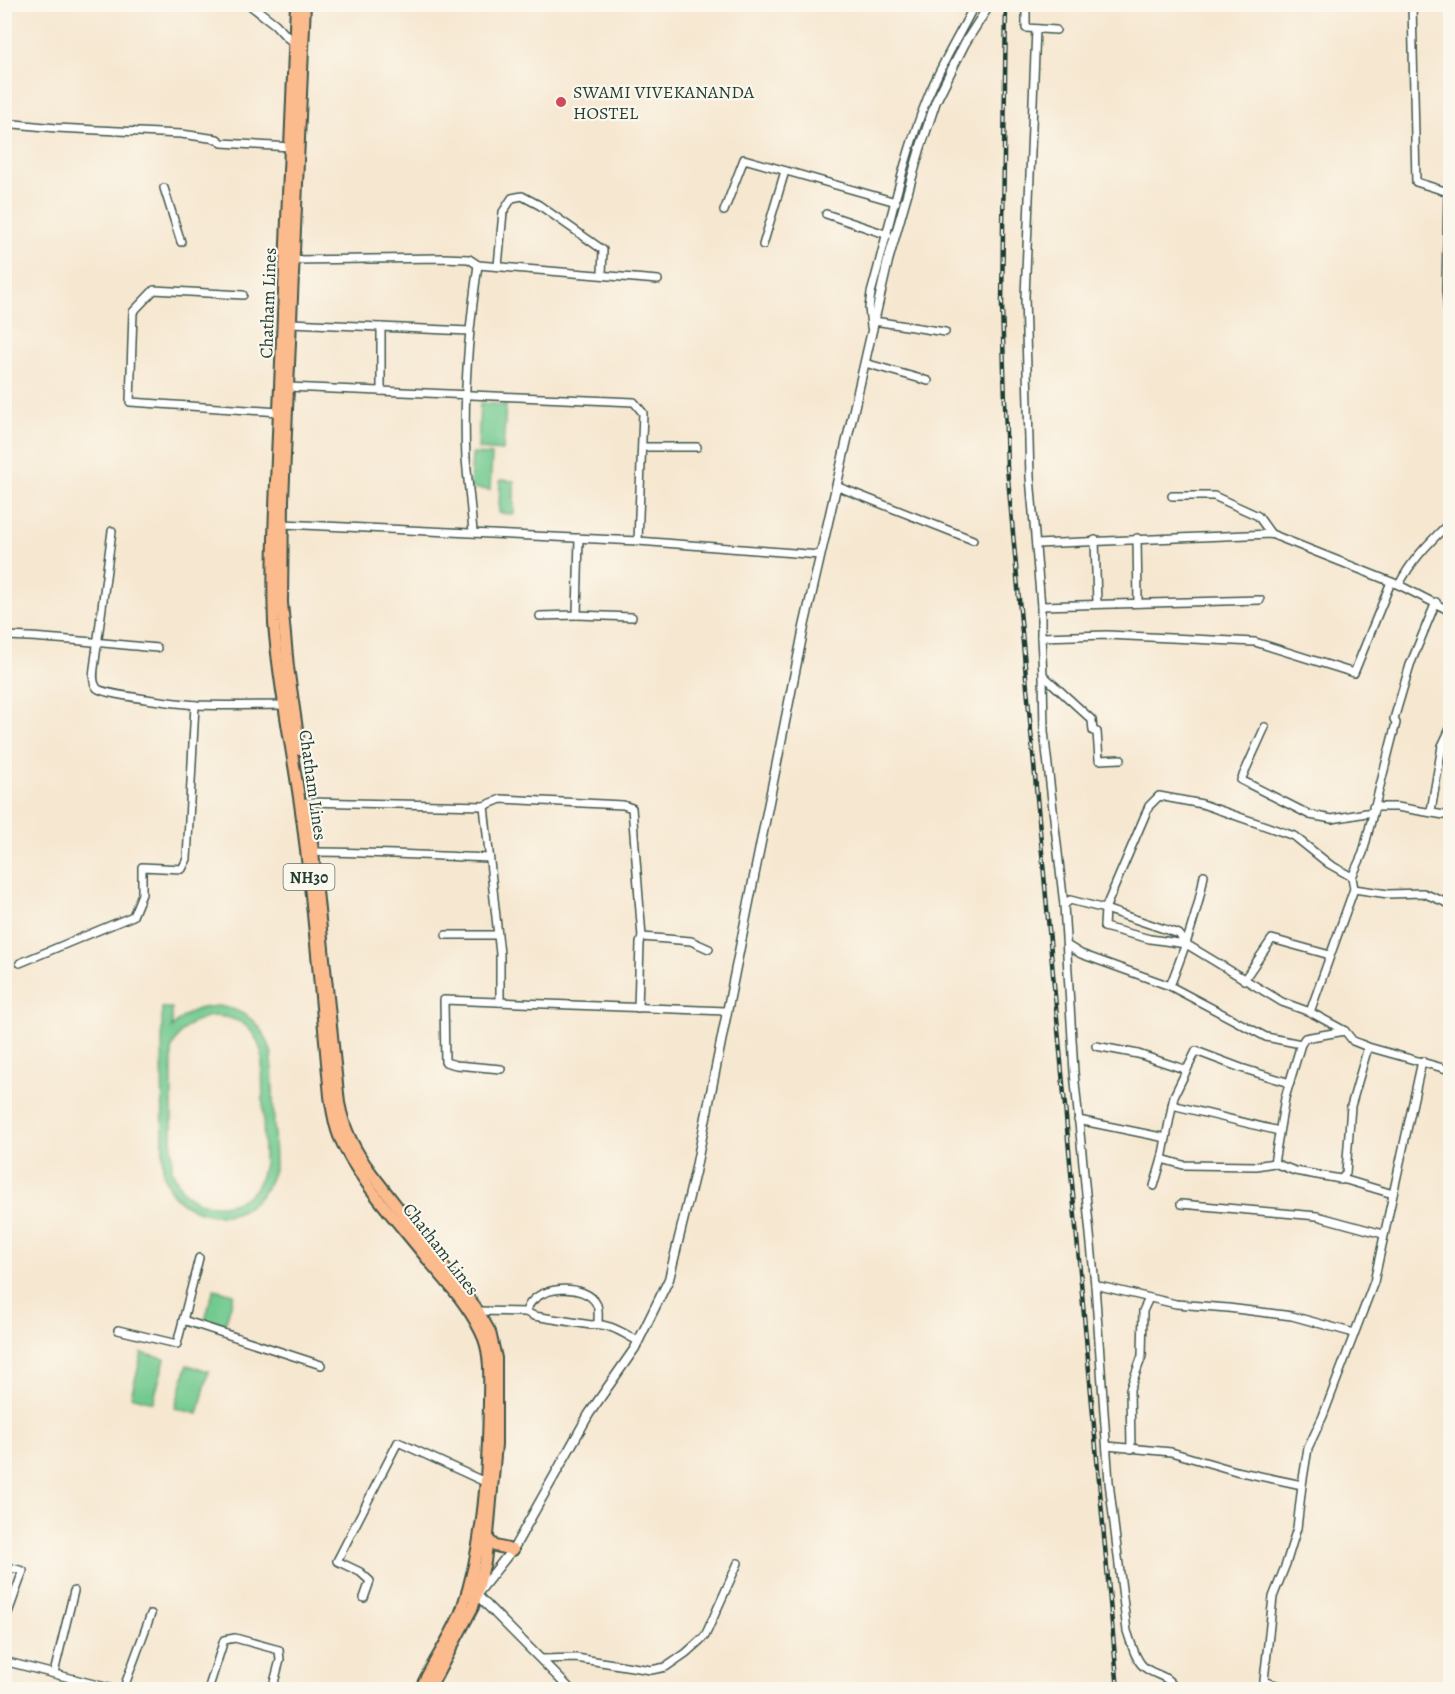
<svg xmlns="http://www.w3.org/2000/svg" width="1455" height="1694" viewBox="0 0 1455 1694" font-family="Alegreya,serif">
  <rect width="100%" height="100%" fill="#fbf7ec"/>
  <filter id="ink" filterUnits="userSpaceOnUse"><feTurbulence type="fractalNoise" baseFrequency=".0167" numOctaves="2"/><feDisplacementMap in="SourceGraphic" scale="12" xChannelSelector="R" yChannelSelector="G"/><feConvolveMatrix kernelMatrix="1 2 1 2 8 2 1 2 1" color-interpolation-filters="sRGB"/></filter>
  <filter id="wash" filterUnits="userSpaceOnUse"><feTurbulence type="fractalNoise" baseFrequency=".008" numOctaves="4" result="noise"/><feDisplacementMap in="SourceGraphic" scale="24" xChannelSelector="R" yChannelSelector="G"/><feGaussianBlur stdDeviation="1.35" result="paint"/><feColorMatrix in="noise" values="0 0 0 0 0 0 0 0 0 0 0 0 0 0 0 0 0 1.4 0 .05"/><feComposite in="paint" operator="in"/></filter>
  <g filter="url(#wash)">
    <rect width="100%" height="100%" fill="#f6e7d0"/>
    <g fill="#73ca90" stroke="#498462" stroke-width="1.5" fill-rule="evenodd">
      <polygon points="480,403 506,405 503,451 478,449"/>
      <polygon points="472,454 492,455 490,490 470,488"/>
      <polygon points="500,480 514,481 514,514 499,513"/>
      <path d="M218 1006C248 1010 265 1026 272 1055L275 1166C265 1202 238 1224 200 1212 189 1208 177 1201 170 1190 167 1185 165 1178 163 1172L162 1008H172V1028C185 1012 198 1007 218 1006ZM210 1016C239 1016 255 1026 262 1055L264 1164C262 1172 260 1183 254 1190 238 1207 209 1210 190 1197 180 1191 177 1180 172 1170V1048C180 1030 190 1021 210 1016Z"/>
      <polygon points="214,1289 234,1294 224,1328 204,1323"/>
      <polygon points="142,1353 165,1359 153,1402 131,1396"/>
      <polygon points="187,1365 209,1371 198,1414 175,1408"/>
    </g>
  </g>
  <g filter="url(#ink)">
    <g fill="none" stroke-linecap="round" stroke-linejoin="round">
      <defs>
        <g id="minor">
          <polyline points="1026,4 1026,28 1056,30"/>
          <polyline points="1412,4 1416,182 1448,192 1446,290 1450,335"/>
          <polyline points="1036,29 1025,297 1030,477 1041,606 1041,637 1107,635 1255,642 1354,673 1391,582"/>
          <polyline points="4,123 56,128 181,134 217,139 222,143 291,147"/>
          <polyline points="164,188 181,242"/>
          <polyline points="724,211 744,159 896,202"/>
          <polyline points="826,214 888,235"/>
          <polyline points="763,245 785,171"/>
          <polyline points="294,260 443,258 469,259 478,265 658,280"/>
          <polyline points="498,266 503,212 512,198 522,196 539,205 603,250 602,274"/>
          <polyline points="243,295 154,290 133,312 130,402 279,412"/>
          <polyline points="874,321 945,332"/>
          <polyline points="291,323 469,331"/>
          <path d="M871 327 869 308 871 293C889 229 902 161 927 99 940 66 959 36 975 4"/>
          <polyline points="865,363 928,381"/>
          <polyline points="288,387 634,402 643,413 638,541 820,555"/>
          <polyline points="381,391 381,327"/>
          <polyline points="642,447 697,447"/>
          <polyline points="836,486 973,540"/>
          <polyline points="1172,496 1214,496 1258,516 1271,534"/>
          <polyline points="283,524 638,541"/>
          <path d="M112 531 95 661C94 669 91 681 97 688 102 695 184 704 197 705 226 706 255 705 285 705"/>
          <path d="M473 532C471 507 468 483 466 458 463 396 469 327 478 265"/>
          <polyline points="1137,538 1138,603"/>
          <polyline points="1095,540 1097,603"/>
          <polyline points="1036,544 1271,534 1399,585 1450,611"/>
          <path d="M1399 585C1411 560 1430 542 1450 522"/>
          <polyline points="1041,606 1260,600"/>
          <polyline points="577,615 632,617"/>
          <polyline points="540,616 577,615 579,538"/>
          <path d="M4 636C56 637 106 644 157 648"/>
          <polyline points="1041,637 1043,675 1092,720 1093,731 1097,732 1099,760 1121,759"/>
          <path d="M1043 675 1044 731 1064 905 1074 1072 1095 1285 1109 1482 1127 1631C1131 1642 1135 1660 1144 1667 1158 1678 1165 1672 1176 1690"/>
          <polyline points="1265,727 1241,780 1310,815 1332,819 1372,812"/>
          <polyline points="1442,746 1450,729"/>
          <polyline points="307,802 484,806 501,799 623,805 632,808 642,937 640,943 638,1008"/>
          <polyline points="484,806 500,954 500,1002"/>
          <polyline points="1373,807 1397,807 1450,816"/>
          <polyline points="1431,811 1442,746 1450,749"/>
          <path d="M314 852C372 852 431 856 489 858"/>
          <polyline points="1352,877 1329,864 1294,836 1202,804 1159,796 1149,806 1105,909 1104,927 1150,939 1186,944 1282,1002 1310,1012 1354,889 1352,877 1363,853 1396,723 1394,719 1410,665 1436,602"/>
          <polyline points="1354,889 1388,894 1423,893 1450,904"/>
          <polyline points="1064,905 1070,900 1105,909 1179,934 1186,944"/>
          <polyline points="446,935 497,935"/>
          <polyline points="642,937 691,941 709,949"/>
          <polyline points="1068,946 1081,954 1170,986 1266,1037 1301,1044"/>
          <polyline points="20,963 133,916 142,894 142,867 182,869 187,859 195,705"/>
          <polyline points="1244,980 1272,939 1330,955"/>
          <path d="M1170 986C1184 950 1198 913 1204 875"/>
          <polyline points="1310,1012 1345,1031 1353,1041 1368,1047 1450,1070"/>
          <polyline points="1096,1046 1138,1054 1187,1070"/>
          <polyline points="501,1069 456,1065 445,1062 444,1000 726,1011"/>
          <polyline points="1172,1105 1279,1131"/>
          <polyline points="1078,1120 1166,1138"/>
          <polyline points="1162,1159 1174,1096 1196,1051 1241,1068 1290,1083"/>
          <polyline points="1274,1163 1285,1098 1301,1044 1305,1038 1345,1031"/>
          <polyline points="1341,1180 1346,1173 1351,1106 1368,1047"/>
          <polyline points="1154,1186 1162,1159 1183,1165 1256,1166 1274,1163 1295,1171 1346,1180 1393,1194"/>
          <polyline points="1181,1204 1317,1216 1383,1234"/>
          <polyline points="1095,1285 1176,1304 1228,1308 1292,1316 1354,1333"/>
          <path d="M478 1311 526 1312 534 1316 591 1325C608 1322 624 1334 638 1341"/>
          <path d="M526 1312C533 1284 587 1282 597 1305 599 1310 598 1318 598 1324"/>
          <polyline points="183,1320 321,1365"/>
          <polyline points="118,1330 177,1344 199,1258"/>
          <polyline points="1107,1446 1171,1452 1236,1471 1302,1485 1308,1448 1323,1416 1374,1282 1422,1061"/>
          <polyline points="1131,1449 1130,1389 1142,1356 1143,1311 1149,1298"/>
          <polyline points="4,1566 23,1571 4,1624"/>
          <polyline points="364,1598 370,1581 360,1572 337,1561 398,1442 485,1482"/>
          <polyline points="542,1659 576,1658 651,1670 666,1667 686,1653 705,1636 738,1563"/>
          <polyline points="4,1661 117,1690"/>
          <polyline points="54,1673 74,1591"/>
          <polyline points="1265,1682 1297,1690"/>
          <polyline points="123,1690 151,1614"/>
          <polyline points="208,1690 224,1640 235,1638 279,1650 280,1660 272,1690"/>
          <polyline points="1263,1690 1273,1597 1286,1564 1297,1528 1302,1485"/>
        </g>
        <g id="tertiary">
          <polyline points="249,4 275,24 287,37 297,45"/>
          <polyline points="474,1592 571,1690"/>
          <polyline points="478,1593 515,1546 589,1414 635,1348 669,1279 695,1172 804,627 888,261 920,149 936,101 965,43 990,4"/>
        </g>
        <g id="trunk">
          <path d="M296 4 276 482C274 529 272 576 274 623 279 694 296 764 304 834 315 921 322 1009 330 1096 332 1109 334 1124 339 1136 357 1179 400 1224 429 1261 449 1285 472 1309 484 1339 491 1358 489 1382 489 1402 488 1471 484 1544 462 1609 452 1637 432 1662 420 1690"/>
          <polyline points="300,750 288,667 282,603 283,500 305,4"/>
          <path d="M308 804 339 1103C344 1130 355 1151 372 1174L478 1311 490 1332 496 1358V1444L488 1535 485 1562 473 1607 429 1690"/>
          <polyline points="488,1539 495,1546 513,1550"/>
        </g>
      </defs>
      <use href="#minor" stroke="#3f564b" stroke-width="10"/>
      <use href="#tertiary" stroke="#3f564b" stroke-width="11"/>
      <use href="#trunk" stroke="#3f564b" stroke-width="14"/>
      <use href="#minor" stroke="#fff" stroke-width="7"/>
      <use href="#tertiary" stroke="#fff" stroke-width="8"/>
      <use href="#trunk" stroke="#fbbb8d" stroke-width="10"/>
      <defs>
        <polyline id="rail" points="1006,4 1002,305 1007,467 1118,1690"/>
      </defs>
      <use href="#rail" stroke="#1f3d34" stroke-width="4.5"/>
      <use href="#rail" stroke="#fbf7ec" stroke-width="2" stroke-dasharray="7" stroke-linecap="butt"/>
    </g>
  </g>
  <circle fill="#d1495b" stroke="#fbf7ec" stroke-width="2" cx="561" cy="102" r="6"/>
  <g text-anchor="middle" stroke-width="4.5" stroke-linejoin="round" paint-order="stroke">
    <rect fill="#fbf7ec" stroke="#61756b" stroke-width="1.5" x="283.5" y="864" width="51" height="26" rx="4.5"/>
    <g font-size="16" font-weight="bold" fill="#1f3d34">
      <text x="309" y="883">NH30</text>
    </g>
    <g font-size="18" fill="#1f3d34" stroke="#fbf7ec" text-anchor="start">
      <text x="573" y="98">SWAMI VIVEKANANDA<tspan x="573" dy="21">HOSTEL</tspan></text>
    </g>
    <g font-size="18" fill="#1f3d34" stroke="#fbf7ec">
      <text transform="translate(268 303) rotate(-88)" y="6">Chatham Lines</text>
      <text transform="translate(313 785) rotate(82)" y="6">Chatham Lines</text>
      <text transform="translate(441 1249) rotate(52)" y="6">Chatham Lines</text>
    </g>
  </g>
  <rect width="1455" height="1694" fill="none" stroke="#fbf7ec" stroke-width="24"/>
</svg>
